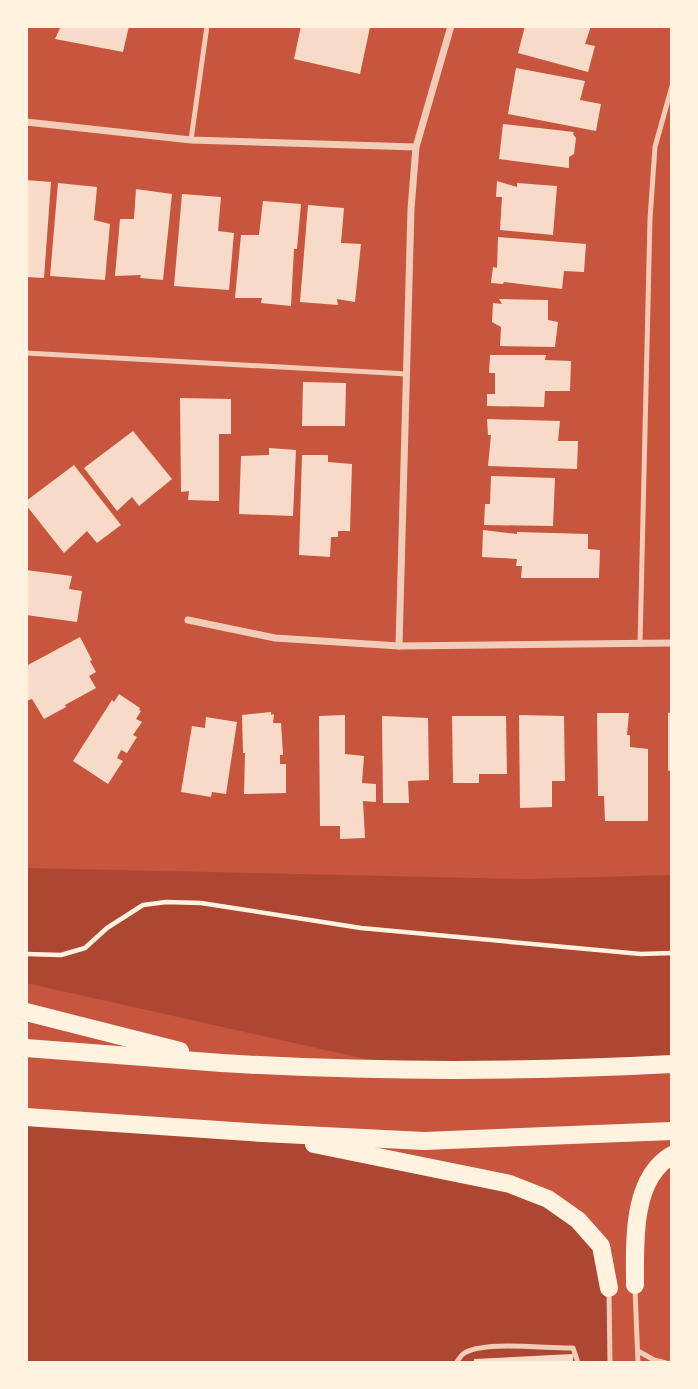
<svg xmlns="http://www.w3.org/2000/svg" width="698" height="1389" viewBox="0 0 698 1389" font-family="'Exo 2',sans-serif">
  <rect width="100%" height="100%" fill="#c8553d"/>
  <g fill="#ae4732">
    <polygon points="26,868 527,879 672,875 672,1064 406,1068 26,983"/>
    <polygon points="26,1126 263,1133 548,1199 601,1246 609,1288 610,1363 26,1363"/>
  </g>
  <g fill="#f7dbc8">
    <polygon points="61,26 129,26 123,52 55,39"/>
    <polygon points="301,26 370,27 360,74 294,59"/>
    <polygon points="525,26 591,26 585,44 595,46 588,72 518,53"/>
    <polygon points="516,68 585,81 580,100 601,104 596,131 508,114"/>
    <polygon points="503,124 574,132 573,134 576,138 574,154 569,157 569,168 499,159"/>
    <polygon points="26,180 51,182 44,278 26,277"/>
    <polygon points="497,181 517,187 517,183 557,186 553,235 500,230 502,197 496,197"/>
    <polygon points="58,183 97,187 94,220 110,224 105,280 50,276"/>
    <polygon points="136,189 172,194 163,280 140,278 141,275 115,276 120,219 134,219"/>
    <polygon points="182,194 221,197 218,231 234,233 229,290 174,286"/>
    <polygon points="263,201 301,204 297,249 294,249 291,306 261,303 262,298 235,298 241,235 259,235"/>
    <polygon points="308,205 344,208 341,243 361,244 355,302 337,299 338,305 300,302"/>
    <polygon points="498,237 586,244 584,272 564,271 562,289 504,282 503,284 491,283 493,267 497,268"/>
    <polygon points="499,299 548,300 548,320 558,322 555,347 500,346 501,327 492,322 493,303 502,304"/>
    <polygon points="490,355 546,355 545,360 571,361 570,391 545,391 544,407 487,406 487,394 495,394 495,373 489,373"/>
    <polygon points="303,382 346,383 345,426 302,426"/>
    <polygon points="180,398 231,399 231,434 219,434 219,501 188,500 189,491 181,492"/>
    <polygon points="487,419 560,421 558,441 578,441 577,469 488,466 491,435 488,435"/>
    <polygon points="133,431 172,479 139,506 132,497 117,511 84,468"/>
    <polygon points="269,448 296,450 293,516 239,514 241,456 269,455"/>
    <polygon points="302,455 328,455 328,462 352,464 350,531 338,531 338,537 331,537 330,557 299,555"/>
    <polygon points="74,465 121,525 97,543 87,531 64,553 26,505 26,501"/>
    <polygon points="491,476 555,478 553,526 484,525 485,504 490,504"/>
    <polygon points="483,530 517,534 517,532 588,534 588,549 600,550 599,578 521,578 522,566 516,566 517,559 482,557"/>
    <polygon points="26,570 72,576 69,589 82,591 77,622 26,615"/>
    <polygon points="80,637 92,660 90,661 96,672 89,676 96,688 65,705 66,707 44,719 32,699 26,701 26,666"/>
    <polygon points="119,694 140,708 139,710 141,711 136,719 142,722 133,735 137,737 127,753 121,750 117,758 123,761 108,784 73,761 112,700 114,702"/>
    <polygon points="271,712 271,715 274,714 273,723 281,723 283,755 280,755 280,764 286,764 286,793 244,794 245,753 243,753 242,715"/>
    <polygon points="672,712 672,770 668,771 668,713"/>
    <polygon points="597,713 629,713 627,735 630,735 630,747 648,749 648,821 605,821 604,796 598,796"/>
    <polygon points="345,715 345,754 364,756 362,783 376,784 376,802 363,801 365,838 340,839 340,826 320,826 319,716"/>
    <polygon points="519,715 564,716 565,781 552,781 552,807 520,808"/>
    <polygon points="382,716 428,718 429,780 408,781 409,803 383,803"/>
    <polygon points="452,716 506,716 507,774 479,774 479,783 453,783"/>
    <polygon points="206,717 237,722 226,794 212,792 211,797 181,792 192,726 205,728"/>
    <polygon points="573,1354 573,1363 474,1363 474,1359"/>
  </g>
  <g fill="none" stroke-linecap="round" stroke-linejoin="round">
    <polyline stroke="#fff3e0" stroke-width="4.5" points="26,954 61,955 85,948 107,928 143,905 166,902 201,903 361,928 641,954 672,953"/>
    <g stroke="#f1ccb7" stroke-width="5">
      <polyline points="191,140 207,26"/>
      <polyline points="26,353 407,374"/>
      <polyline points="640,644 650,219 655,147 672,86"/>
      <polyline points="635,1289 638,1363"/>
      <polyline points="609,1291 610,1363"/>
      <polyline points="638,1351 654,1360 666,1363"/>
      <path d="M456 1363C457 1362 462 1354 463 1354 482 1340 549 1349 573 1348L578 1363"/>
    </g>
    <g stroke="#f1ccb7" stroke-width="7">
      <polyline points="26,122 191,140 416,147"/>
      <polyline points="188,620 275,638 399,646 672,643"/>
      <polyline points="399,646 411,209 416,147 451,26"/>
    </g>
    <g stroke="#fff3e0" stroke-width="18">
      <polyline points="26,1012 180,1051"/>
      <path d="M26 1048C91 1053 157 1058 222 1063 371 1072 523 1072 672 1064"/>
      <polyline points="26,1117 263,1133 424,1141 672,1131"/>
      <polyline points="314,1144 510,1184 548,1199 578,1220 601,1246 609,1288"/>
      <path d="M635 1285C635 1243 631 1179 672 1155"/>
    </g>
  </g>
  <rect width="698" height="1389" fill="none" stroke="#fff3e0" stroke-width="56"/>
</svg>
